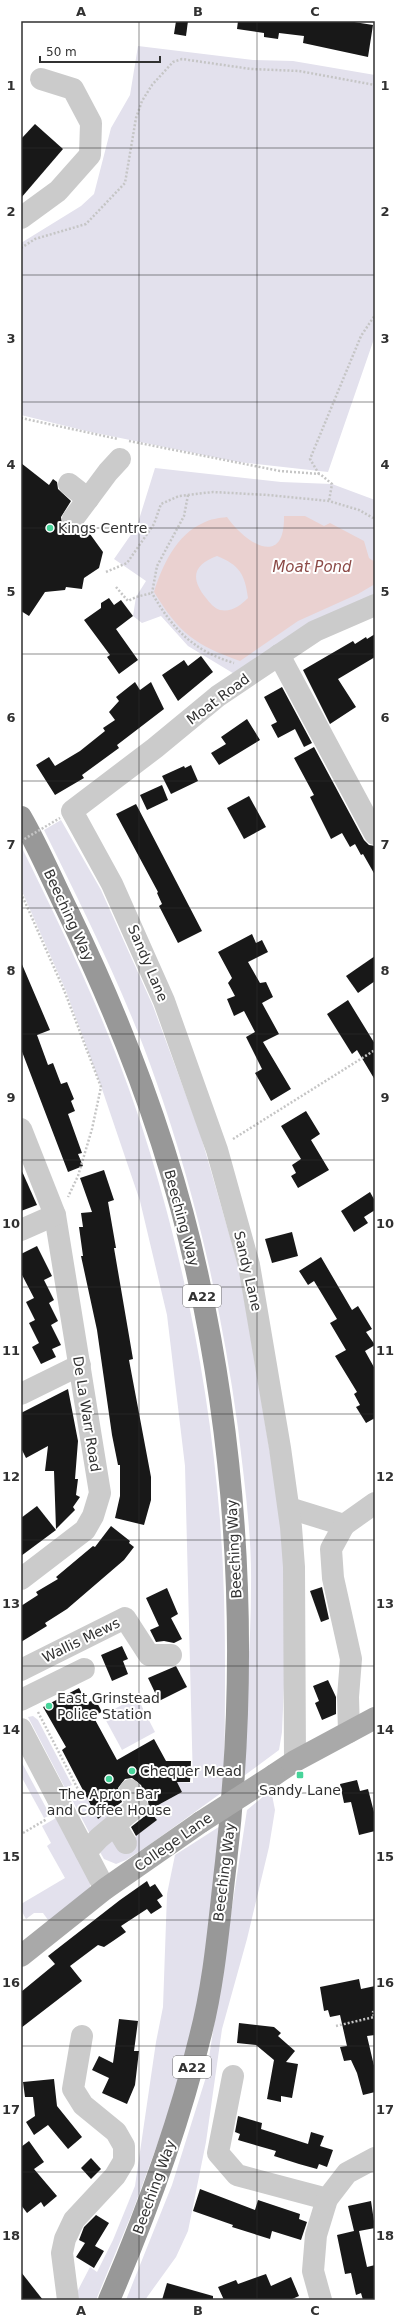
<svg xmlns="http://www.w3.org/2000/svg" width="396" height="2321" viewBox="0 0 396 2321" font-family="'DejaVu Sans',sans-serif">
  <rect width="100%" height="100%" fill="#fff"/>
  <g fill="#e3e1ed">
    <polygon points="138,46 253,60 293,61 375,75 375,336 328,472 238,462 86,431 21,415 21,243 81,206 94,194 111,128 130,95"/>
    <polygon points="155,468 281,482 332,484 375,500 375,605 236,675 188,646 161,616 142,623 133,616 136,597 146,581 114,559 137,526"/>
    <path d="M61 820 101 890 153 1006 200 1133 239 1268 282 1524 287 1614 282 1732 279 1750 241 1778C245 1714 251 1650 251 1586 252 1535 244 1479 238 1428 222 1309 195 1191 155 1078 125 992 84 911 44 830Z"/>
    <path d="M21 846C64 933 106 1020 137 1112 181 1244 209 1382 220 1520 227 1610 225 1701 224 1791L149 1845 126 1860 116 1864 104 1859 97 1847 112 1841 130 1846 136 1836 157 1820 149 1810 182 1792 177 1782 193 1783 185 1466 167 1315 140 1201 101 1086 66 991 21 889Z"/>
    <polygon points="137,1697 155,1732 122,1750 103,1715"/>
    <polygon points="33,1716 38,1720 72,1785 65,1788 28,1717"/>
    <polygon points="21,1761 50,1815 44,1818 21,1776"/>
    <polygon points="271,1790 275,1810 269,1847 247,1939 222,2029 206,2142 188,2231 176,2257 145,2300 126,2300 172,2185 206,2077 247,1810"/>
    <polygon points="75,1791 78,1796 84,1793 98,1819 130,1801 92,1838 69,1794"/>
    <polygon points="56,1818 90,1882 90,1887 51,1924 43,1913 34,1913 26,1919 21,1910 21,1904 65,1878 47,1846 51,1843 42,1826"/>
    <polygon points="225,1823 209,1953 181,2080 132,2213 96,2300 77,2300 76,2294 90,2267 97,2272 113,2240 135,2186 156,2042 163,2007 167,1894 175,1855"/>
  </g>
  <path fill="#ead1d0" fill-rule="evenodd" d="M284 516H305L324 526 330 523 364 541 369 558 375 562V584L358 594 298 621 240 661C195 645 179 633 154 592 162 566 176 535 203 523 210 519 219 518 227 517 245 543 285 569 284 516ZM217 556C240 565 245 575 248 598 240 606 232 612 220 610 215 609 209 602 206 598 190 578 193 565 217 556Z"/>
  <g fill="#181818">
    <polygon points="176,21 188,21 186,36 174,34"/>
    <polygon points="238,21 348,21 373,25 368,57 303,43 304,36 279,33 278,39 264,37 264,33 237,29"/>
    <polygon points="35,124 63,149 21,198 21,139"/>
    <polygon points="21,463 49,485 53,479 57,482 58,489 71,501 61,517 62,524 71,531 80,529 90,534 103,552 99,568 84,578 82,589 66,587 65,590 45,592 29,616 21,611"/>
    <polygon points="109,598 114,605 121,600 133,616 116,629 138,660 119,674 107,657 110,655 84,620 101,608 101,603"/>
    <polygon points="375,634 375,657 338,679 356,707 330,724 303,670 353,641 355,644 366,637 367,639"/>
    <polygon points="201,656 213,672 178,701 162,675 184,660 188,666"/>
    <polygon points="135,682 140,690 151,682 164,709 117,745 119,748 82,775 84,778 55,795 36,765 49,757 55,766 80,751 105,731 103,728 115,720 109,712 119,701 116,697"/>
    <polygon points="282,687 312,743 304,747 295,729 278,738 271,725 277,722 264,697"/>
    <polygon points="247,719 260,740 219,765 211,753 226,744 221,737"/>
    <polygon points="314,747 364,840 369,845 375,846 375,875 363,854 361,855 355,844 350,847 342,833 331,839 310,797 314,795 294,758"/>
    <polygon points="191,765 198,781 171,794 162,776 184,766 185,768"/>
    <polygon points="162,785 168,800 147,810 140,795"/>
    <polygon points="249,796 266,827 244,839 227,808"/>
    <polygon points="136,804 202,931 178,943 159,906 162,904 157,893 158,892 116,814"/>
    <polygon points="252,934 256,943 262,940 268,952 248,962 260,983 266,982 273,997 262,1003 279,1034 263,1042 291,1089 271,1101 255,1073 262,1069 246,1037 255,1032 244,1011 234,1016 227,999 235,996 228,983 232,978 218,952"/>
    <polygon points="375,956 375,981 358,993 346,976"/>
    <polygon points="21,962 50,1030 37,1035 48,1065 53,1063 61,1084 67,1082 74,1099 71,1101 75,1111 68,1114 82,1153 78,1154 83,1166 68,1172 21,1049"/>
    <polygon points="348,1000 375,1044 375,1080 357,1050 352,1054 327,1014"/>
    <polygon points="306,1111 320,1134 311,1140 329,1170 298,1188 291,1176 296,1173 292,1165 301,1159 281,1126"/>
    <polygon points="21,1169 37,1205 21,1211"/>
    <polygon points="104,1170 114,1200 108,1202 116,1248 114,1248 133,1359 129,1360 151,1477 151,1500 144,1525 115,1518 120,1496 120,1465 118,1465 112,1435 97,1330 81,1256 83,1256 79,1227 83,1227 81,1213 92,1212 80,1178"/>
    <polygon points="370,1192 375,1201 375,1210 364,1217 368,1223 354,1232 341,1211"/>
    <polygon points="292,1232 298,1256 272,1263 265,1239"/>
    <polygon points="37,1246 52,1276 44,1280 54,1300 49,1303 58,1321 51,1325 61,1345 52,1349 56,1357 41,1364 32,1347 39,1343 29,1323 35,1320 26,1302 34,1298 21,1273 21,1254"/>
    <polygon points="321,1257 352,1310 358,1306 372,1329 366,1332 375,1345 365,1351 375,1369 375,1418 366,1423 356,1407 360,1405 354,1394 357,1392 335,1356 346,1350 330,1323 337,1319 314,1281 308,1285 299,1271"/>
    <polygon points="68,1389 78,1441 75,1479 78,1479 76,1495 80,1497 73,1507 75,1510 56,1529 54,1471 45,1471 48,1446 26,1458 21,1448 21,1413"/>
    <polygon points="37,1506 56,1530 21,1556 21,1518"/>
    <polygon points="111,1526 130,1541 129,1543 134,1547 124,1560 67,1609 45,1623 47,1626 21,1642 21,1606 38,1595 36,1592 58,1579 56,1577 93,1546 95,1547"/>
    <polygon points="322,1587 329,1619 321,1622 310,1591"/>
    <polygon points="167,1588 178,1614 171,1618 182,1639 174,1643 164,1641 156,1642 150,1630 159,1626 146,1598"/>
    <polygon points="122,1646 128,1659 123,1661 128,1674 112,1681 101,1655"/>
    <polygon points="176,1666 187,1687 159,1701 148,1678"/>
    <polygon points="328,1680 336,1697 336,1714 322,1720 315,1703 319,1701 313,1686"/>
    <polygon points="79,1688 87,1703 95,1699 102,1712 93,1716 117,1760 154,1739 166,1761 191,1761 190,1782 177,1782 182,1792 149,1810 157,1820 136,1836 131,1827 145,1816 149,1808 148,1801 141,1785 132,1778 125,1779 118,1788 122,1802 98,1819 62,1750 66,1747 43,1707"/>
    <polygon points="357,1780 360,1791 368,1789 375,1816 375,1831 359,1835 351,1802 344,1803 340,1784"/>
    <polygon points="147,1881 150,1887 155,1884 163,1896 157,1900 162,1907 151,1914 147,1909 121,1926 126,1932 113,1941 104,1947 98,1945 70,1966 82,1981 21,2028 21,1992 55,1964 48,1956 120,1900"/>
    <polygon points="359,1979 361,1989 375,1986 375,2035 367,2036 375,2070 375,2092 363,2095 357,2073 351,2060 344,2061 340,2047 347,2046 340,2015 330,2017 328,2010 324,2011 320,1987"/>
    <polygon points="119,2019 138,2021 134,2051 139,2051 135,2085 127,2104 102,2093 109,2078 92,2070 99,2056 113,2063"/>
    <polygon points="239,2023 274,2027 281,2033 278,2036 295,2051 286,2062 298,2064 292,2098 281,2096 281,2102 267,2099 274,2060 256,2045 237,2043"/>
    <polygon points="54,2079 57,2106 82,2137 68,2149 48,2125 34,2135 26,2122 35,2116 33,2097 25,2097 23,2082"/>
    <polygon points="238,2116 262,2123 261,2129 308,2144 311,2132 324,2136 320,2146 333,2150 327,2167 319,2164 317,2169 299,2164 274,2156 276,2151 238,2140 240,2134 235,2132"/>
    <polygon points="29,2141 44,2162 34,2169 57,2196 44,2207 41,2202 27,2213 21,2205 21,2147"/>
    <polygon points="91,2158 101,2169 91,2179 81,2168"/>
    <polygon points="200,2189 255,2210 258,2200 300,2214 299,2219 307,2222 301,2240 272,2231 270,2239 232,2227 233,2225 193,2211"/>
    <polygon points="371,2201 375,2228 359,2231 367,2267 375,2265 375,2300 363,2300 361,2293 356,2295 351,2273 345,2274 337,2235 354,2231 348,2206"/>
    <polygon points="96,2215 109,2223 95,2246 104,2251 94,2268 76,2257 85,2243 79,2240 84,2227"/>
    <polygon points="21,2272 43,2300 21,2300"/>
    <polygon points="266,2274 271,2286 291,2277 299,2296 290,2300 224,2300 218,2287 236,2280 238,2284"/>
    <polygon points="167,2283 213,2296 213,2300 162,2300"/>
  </g>
  <g fill="none" stroke-linecap="round" stroke-linejoin="round">
    <g stroke="#c5c5c5" stroke-width="2.5" stroke-dasharray="2 2" stroke-linecap="butt">
      <polyline points="21,248 35,239 86,224 125,183 136,118 142,101 152,85 173,62 182,59 251,69 299,71 375,85"/>
      <polyline points="21,418 118,439"/>
      <polyline points="129,441 280,471 320,474 332,484 329,501"/>
      <polyline points="319,474 310,459 361,336 375,315"/>
      <path d="M188 495 184 516 157 566 152 593C173 630 194 651 234 663"/>
      <polyline points="106,572 127,563 154,524 161,504 179,496 213,492 268,495 329,501 359,510 375,519"/>
      <polyline points="116,587 128,601 136,597 152,593"/>
      <polyline points="21,893 64,990 101,1087 92,1129 78,1176 68,1197"/>
      <polyline points="233,1139 375,1050"/>
      <polyline points="38,1712 81,1795"/>
      <polyline points="23,1833 47,1819"/>
      <polyline points="336,2026 374,2017 373,2012 375,2012"/>
    </g>
    <g stroke="#cbcbcb" stroke-width="22">
      <polyline points="21,218 58,191 90,155 91,123 73,89 41,79"/>
      <polyline points="69,484 88,499"/>
      <polyline points="73,519 108,472 120,459"/>
      <polyline points="279,655 375,834"/>
      <polyline points="21,1129 55,1215 100,1493 93,1516 85,1530 21,1579"/>
      <polyline points="21,1230 55,1215"/>
      <polyline points="21,1394 80,1365"/>
      <polyline points="289,1508 344,1525 331,1549 333,1578 351,1659 348,1697 349,1732"/>
      <polyline points="344,1525 375,1503"/>
      <polyline points="21,1670 125,1618 149,1655 171,1655"/>
      <polyline points="21,1700 84,1669"/>
      <polyline points="21,1729 105,1889"/>
      <polyline points="295,1761 294,1567 291,1527 280,1448 249,1265 217,1150 164,1001 112,884 72,811 155,748 218,696 315,631 375,605"/>
      <polyline points="115,1825 126,1843"/>
      <polyline points="86,1852 99,1838 137,1806 130,1790"/>
      <polyline points="233,2076 218,2153 237,2175 327,2199"/>
      <polyline points="68,2300 62,2253 65,2239 74,2220 115,2176 124,2161 124,2146 116,2132 83,2105 73,2089 82,2036"/>
      <polyline points="321,2300 313,2271 316,2235 327,2199 347,2173 375,2158"/>
    </g>
    <g stroke="#a9a9a9" stroke-width="22">
      <polyline points="274,1775 295,1761 375,1718"/>
      <polyline points="21,1956 105,1889 201,1822"/>
    </g>
    <path stroke="#989898" stroke-width="22" d="M21 817C39 848 53 882 69 914 125 1030 171 1151 198 1277 240 1469 248 1667 226 1862 219 1920 215 1980 200 2037 178 2128 146 2214 109 2300"/>
    <polyline stroke="#c5c5c5" stroke-width="2.5" stroke-dasharray="2 2" stroke-linecap="butt" points="21,841 60,818"/>
    <polyline stroke="#a9a9a9" stroke-width="22" points="201,1822 274,1775"/>
  </g>
  <path fill="none" stroke="#313131" stroke-width="1" stroke-opacity="0.55" d="M139 21V2300M257 21V2300M21 148H375M21 275H375M21 402H375M21 528H375M21 654H375M21 781H375M21 908H375M21 1034H375M21 1160H375M21 1287H375M21 1414H375M21 1540H375M21 1666H375M21 1793H375M21 1920H375M21 2046H375M21 2172H375"/>
  <g fill="#47d49a" stroke="#fff" stroke-width="1.5">
    <circle cx="50" cy="528" r="4"/>
    <circle cx="49" cy="1706" r="4"/>
    <circle cx="132" cy="1771" r="4"/>
    <rect x="296" y="1771" width="8" height="8" rx="2"/>
    <circle cx="109" cy="1779" r="4"/>
  </g>
  <g text-anchor="middle" stroke-width="4" stroke-linejoin="round" paint-order="stroke">
    <g fill="#fff" stroke="#6f6f6f" stroke-width="1">
      <rect x="183" y="1285" width="38" height="22" rx="3"/>
      <rect x="173" y="2056" width="38" height="22" rx="3"/>
    </g>
    <g font-size="13" font-weight="bold" fill="#313131">
      <text x="202" y="1301">A22</text>
      <text x="192" y="2072">A22</text>
    </g>
    <g font-size="14" fill="#313131" stroke="#fff" text-anchor="start">
      <text x="58" y="533">Kings Centre</text>
      <text x="57" y="1703">East Grinstead<tspan x="57" dy="16">Police Station</tspan></text>
      <text x="140" y="1776">Chequer Mead</text>
      <text x="300" y="1795" text-anchor="middle">Sandy Lane</text>
      <text x="109" y="1799" text-anchor="middle">The Apron Bar<tspan x="109" dy="16">and Coffee House</tspan></text>
    </g>
    <g font-size="14" fill="#313131" stroke="#fff">
      <text transform="translate(218 699) rotate(-37)" y="5">Moat Road</text>
      <text transform="translate(69 915) rotate(65)" y="5">Beeching Way</text>
      <text transform="translate(148 963) rotate(67)" y="5">Sandy Lane</text>
      <text transform="translate(182 1218) rotate(75)" y="5">Beeching Way</text>
      <text transform="translate(248 1271) rotate(77)" y="5">Sandy Lane</text>
      <text transform="translate(87 1414) rotate(81)" y="5">De La Warr Road</text>
      <text transform="translate(234 1549) rotate(-93)" y="5">Beeching Way</text>
      <text transform="translate(81 1640) rotate(-26)" y="5">Wallis Mews</text>
      <text transform="translate(173 1842) rotate(-35)" y="5">College Lane</text>
      <text transform="translate(224 1872) rotate(-83)" y="5">Beeching Way</text>
      <text transform="translate(154 2187) rotate(-70)" y="5">Beeching Way</text>
    </g>
    <g font-size="15" font-style="italic" fill="#8c4a47" stroke="#fff">
      <text x="312" y="572">Moat Pond</text>
    </g>
  </g>
  <rect width="396" height="2321" fill="none" stroke="#ffffff" stroke-width="44"/>
  <path d="M40 56v6h120v-6" fill="none" stroke="#313131" stroke-width="2"/>
  <text x="46" y="56" font-size="12" fill="#313131" stroke="#ffffff" stroke-width="3" paint-order="stroke">50 m</text>
  <rect x="22" y="22" width="352" height="2277" fill="none" stroke="#313131" stroke-width="1.5"/>
  <g font-size="13" text-anchor="middle" font-weight="bold" fill="#313131">
    <text x="81" y="16">A</text>
    <text x="198" y="16">B</text>
    <text x="315" y="16">C</text>
    <text x="11" y="90">1</text>
    <text x="385" y="90">1</text>
    <text x="11" y="216">2</text>
    <text x="385" y="216">2</text>
    <text x="11" y="343">3</text>
    <text x="385" y="343">3</text>
    <text x="11" y="469">4</text>
    <text x="385" y="469">4</text>
    <text x="11" y="596">5</text>
    <text x="385" y="596">5</text>
    <text x="11" y="722">6</text>
    <text x="385" y="722">6</text>
    <text x="11" y="849">7</text>
    <text x="385" y="849">7</text>
    <text x="11" y="975">8</text>
    <text x="385" y="975">8</text>
    <text x="11" y="1102">9</text>
    <text x="385" y="1102">9</text>
    <text x="11" y="1228">10</text>
    <text x="385" y="1228">10</text>
    <text x="11" y="1355">11</text>
    <text x="385" y="1355">11</text>
    <text x="11" y="1481">12</text>
    <text x="385" y="1481">12</text>
    <text x="11" y="1608">13</text>
    <text x="385" y="1608">13</text>
    <text x="11" y="1734">14</text>
    <text x="385" y="1734">14</text>
    <text x="11" y="1861">15</text>
    <text x="385" y="1861">15</text>
    <text x="11" y="1987">16</text>
    <text x="385" y="1987">16</text>
    <text x="11" y="2114">17</text>
    <text x="385" y="2114">17</text>
    <text x="11" y="2240">18</text>
    <text x="385" y="2240">18</text>
    <text x="81" y="2315">A</text>
    <text x="198" y="2315">B</text>
    <text x="315" y="2315">C</text>
  </g>
</svg>
